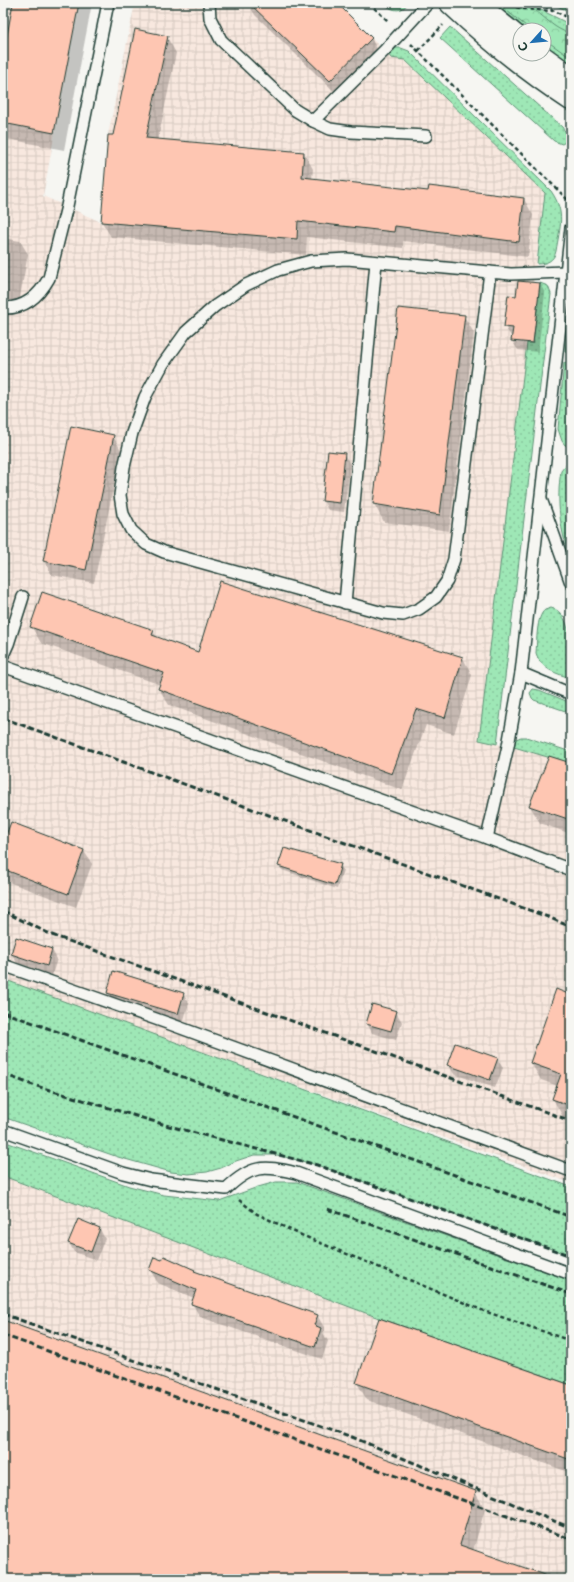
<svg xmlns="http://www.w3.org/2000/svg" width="574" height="1582" viewBox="0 0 574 1582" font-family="'Playpen Sans',sans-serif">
  <defs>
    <pattern id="industrial-grid" width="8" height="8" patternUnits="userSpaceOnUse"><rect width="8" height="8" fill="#f8e8df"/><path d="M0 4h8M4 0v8" fill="none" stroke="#d4c8c0"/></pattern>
    <pattern id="grass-dots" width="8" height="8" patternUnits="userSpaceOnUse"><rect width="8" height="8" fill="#9ee7b6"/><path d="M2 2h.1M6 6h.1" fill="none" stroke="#88c79d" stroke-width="1.8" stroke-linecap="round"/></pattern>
    <pattern id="forest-crowns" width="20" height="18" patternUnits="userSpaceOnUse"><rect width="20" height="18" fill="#9ee7b6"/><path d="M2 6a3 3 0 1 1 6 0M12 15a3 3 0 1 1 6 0" fill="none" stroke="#88c79d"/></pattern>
  </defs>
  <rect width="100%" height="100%" fill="#f6f6f2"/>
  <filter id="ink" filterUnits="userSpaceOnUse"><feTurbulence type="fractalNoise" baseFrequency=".025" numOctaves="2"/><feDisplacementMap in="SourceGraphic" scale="8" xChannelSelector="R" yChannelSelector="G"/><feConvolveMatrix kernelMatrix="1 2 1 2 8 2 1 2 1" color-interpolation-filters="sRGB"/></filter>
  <g filter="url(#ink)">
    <g fill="url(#industrial-grid)">
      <polygon points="3,3 79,3 43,196 101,222 108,135 135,3 337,3 391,58 405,60 545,193 534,282 540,283 533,343 527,343 479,740 549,756 571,763 571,1183 3,981"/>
      <polygon points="3,1176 379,1318 571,1385 571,1579 3,1579"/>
    </g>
    <g fill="url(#grass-dots)" stroke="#5e9275">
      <path d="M383 3H408C401 14 391 10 383 3Z"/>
      <polygon points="491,3 527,3 571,25 571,63 544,45 544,30 524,30"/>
      <polygon points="550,3 571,3 571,12"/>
      <polygon points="450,27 562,127 567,134 567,141 562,144 554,141 440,38"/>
      <path d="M396 48H401L409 51 551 191C566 213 560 226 556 251 554 261 546 264 537 264L545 193 405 60 391 58 388 54Z"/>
      <polygon points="540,283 548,286 551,294 497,744 479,740 527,343 533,343"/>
      <polygon points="571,301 571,353 565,352"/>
      <polygon points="564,363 571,363 571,446 565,445 562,441 558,429"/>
      <path d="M571 462V560C560 532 556 501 561 471L565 466Z"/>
      <path d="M551 608C574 612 571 659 571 678 557 674 540 669 536 653 537 643 536 616 545 610 547 609 549 609 551 608Z"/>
      <polygon points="533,689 539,690 571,703 571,713 534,700 532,698 530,693"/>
      <polygon points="521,737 526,737 571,752 571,764 514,747 516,739"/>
      <polygon points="3,979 571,1187 571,1256 317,1165 277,1155 254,1155 236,1161 221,1168 207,1172 189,1174 171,1172 118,1157 3,1117"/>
      <polygon points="3,1141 129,1186 164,1195 219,1201 258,1187 276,1182 297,1182 571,1281 571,1385 379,1318 3,1176"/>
    </g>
    <path fill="url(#forest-crowns)" stroke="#5e9275" d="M497 3C510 3 522 3 534 10 548 19 552 28 571 34V58L544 39V30H531Z"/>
    <g fill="#0003">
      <polygon points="15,3 92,3 64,150 3,138 3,63"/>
      <polygon points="248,3 335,3 371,38 381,56 341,98 255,15"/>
      <polygon points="167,37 176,53 158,140 304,153 313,169 312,179 429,192 524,199 533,215 528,257 403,241 403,248 307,237 306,255 111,237 102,222 114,136"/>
      <polygon points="3,188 9,200 3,235"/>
      <polygon points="3,238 20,241 28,254 19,302 3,299"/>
      <polygon points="540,284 545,293 538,352 518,350 512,341 513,336 511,336 505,327 517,297"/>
      <polygon points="399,309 464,316 474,333 449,531 384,522 374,504"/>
      <polygon points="113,436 121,450 94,583 52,575 44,561"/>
      <polygon points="344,454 350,464 344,512 328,510 323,500"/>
      <polygon points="3,519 5,522 3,530"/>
      <polygon points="31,626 153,631 157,638 199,653 463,658 472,675 454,734 426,725 402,790 169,705 159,689 161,685 41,643"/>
      <polygon points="571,764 571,834 540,823 530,806"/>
      <polygon points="3,845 84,851 92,864 76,907 3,880"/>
      <polygon points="279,865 340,865 343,870 337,889 282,870"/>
      <polygon points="52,950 57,959 52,975 17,963 12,954"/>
      <polygon points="108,993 183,994 189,1003 183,1023 113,1002"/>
      <polygon points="571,996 571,1119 563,1117 553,1099 558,1086 541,1080 531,1063"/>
      <polygon points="396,1012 402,1022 396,1040 372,1033 367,1023"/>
      <polygon points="497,1059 503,1068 495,1088 454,1074 448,1064"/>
      <polygon points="100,1229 105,1239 96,1260 74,1252 69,1243"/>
      <polygon points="150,1270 194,1271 195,1273 317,1315 325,1329 323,1333 328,1341 322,1359 200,1317 192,1303 194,1298 158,1283"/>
      <polygon points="3,1321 475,1492 485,1509 473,1551 552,1579 3,1579"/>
      <polygon points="357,1383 571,1386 571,1473 367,1400"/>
    </g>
    <g fill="#fec6b2" stroke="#1f3d34">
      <polygon points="13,3 79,3 54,133 3,123 3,57"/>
      <polygon points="249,3 337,3 372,38 330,81"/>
      <polygon points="135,29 168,36 146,138 304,152 302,177 428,191 429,186 524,198 519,242 395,226 394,232 298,221 297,239 101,222 108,135 113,135"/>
      <polygon points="518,281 540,283 533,343 511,341 513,328 504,327 508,295 516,296"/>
      <polygon points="398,308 465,315 440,515 373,504"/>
      <polygon points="71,426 114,435 86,570 43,561"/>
      <polygon points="328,451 345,453 340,503 322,501"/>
      <polygon points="220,581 463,657 445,718 416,709 392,774 158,689 164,673 30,627 42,592 154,630 152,635 198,652"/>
      <polygon points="549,756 571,763 571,820 529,806"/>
      <polygon points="11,822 84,850 68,894 3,869 3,843"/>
      <polygon points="284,848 341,864 335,885 312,878 312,877 278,866"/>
      <polygon points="16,937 52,949 47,966 11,954"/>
      <polygon points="113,971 184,993 178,1014 107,993"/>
      <polygon points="556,989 571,995 571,1106 552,1099 561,1074 530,1063"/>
      <polygon points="372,1004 397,1011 391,1031 366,1024"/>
      <polygon points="455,1043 498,1058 490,1080 447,1065"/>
      <polygon points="78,1219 100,1228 91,1252 68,1243"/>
      <polygon points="164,1256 195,1270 194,1271 318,1315 314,1325 321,1328 315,1347 191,1304 196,1290 149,1270 154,1257 162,1260"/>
      <polygon points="379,1318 571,1385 571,1460 356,1383"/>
      <polygon points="3,1320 476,1491 460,1545 548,1576 547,1579 3,1579"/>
    </g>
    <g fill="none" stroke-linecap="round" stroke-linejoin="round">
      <defs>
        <g id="lane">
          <polyline points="209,3 210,18 221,40 295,110 313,121 330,129 351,132 426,136"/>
          <polyline points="313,121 384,51 428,3"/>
          <polyline points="490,272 454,559 447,581 436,597 419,609 403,615 383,613 164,552 146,544 131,530 123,514 120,495 124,467 132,433 145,397 163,364 186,332 215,306 246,285 278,270 311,261 347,259 511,274 565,272"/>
          <path d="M3 308C25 309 39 296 49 278L67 206 108 3"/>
          <polyline points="541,499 571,583"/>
          <polyline points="345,603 376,262"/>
          <polyline points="3,655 8,644 23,597"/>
          <polyline points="3,666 487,838 571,870"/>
          <polyline points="521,673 571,694"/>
          <polyline points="487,838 508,746 521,673 571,228"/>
          <polyline points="3,965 170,1024 571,1171"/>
          <path d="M3 1130 123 1173 151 1180 226 1189C251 1165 263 1165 296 1173L571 1274"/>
        </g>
        <g id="secondary">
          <path d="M451 3C488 38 528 71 571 99"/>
          <polyline points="475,3 520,40"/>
          <polyline points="538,54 571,78"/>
        </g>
      </defs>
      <use href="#lane" stroke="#1f3d34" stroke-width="14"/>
      <use href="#secondary" stroke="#1f3d34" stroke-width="25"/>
      <g stroke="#1f3d34" stroke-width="2.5" stroke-dasharray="4 3" stroke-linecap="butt">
        <polyline points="369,3 389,22"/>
        <polyline points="538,3 571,19"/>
        <polyline points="516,7 524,9 553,11"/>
        <polyline points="411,44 571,203"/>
        <polyline points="418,51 443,25"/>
        <polyline points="239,1200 257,1214 299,1234 484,1311 571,1341"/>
      </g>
      <use href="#lane" stroke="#f6f6f2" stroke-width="11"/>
      <use href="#secondary" stroke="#f6f6f2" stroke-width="22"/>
      <g stroke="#1f3d34" stroke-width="3" stroke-dasharray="6 3" stroke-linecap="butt">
        <polyline points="3,718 548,917 571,927"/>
        <polyline points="3,911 52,935 571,1121"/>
        <polyline points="3,1012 571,1217"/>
        <polyline points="3,1074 33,1085 169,1126 317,1165 571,1256"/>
        <polyline points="327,1209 571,1294"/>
        <polyline points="3,1314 352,1437 571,1528"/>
        <polyline points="3,1335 571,1539"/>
      </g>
    </g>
  </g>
  <rect width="574" height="1582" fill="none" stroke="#f6f6f2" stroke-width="16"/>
  <rect x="8" y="8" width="558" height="1566" fill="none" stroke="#1f3d34" stroke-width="1.5" filter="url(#ink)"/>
  <g transform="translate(532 42) rotate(243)"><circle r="19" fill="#f6f6f2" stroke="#a0aca6"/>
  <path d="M0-3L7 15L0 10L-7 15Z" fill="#1f6fb2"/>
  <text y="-6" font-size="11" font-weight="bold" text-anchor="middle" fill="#1f3d34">С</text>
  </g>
</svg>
